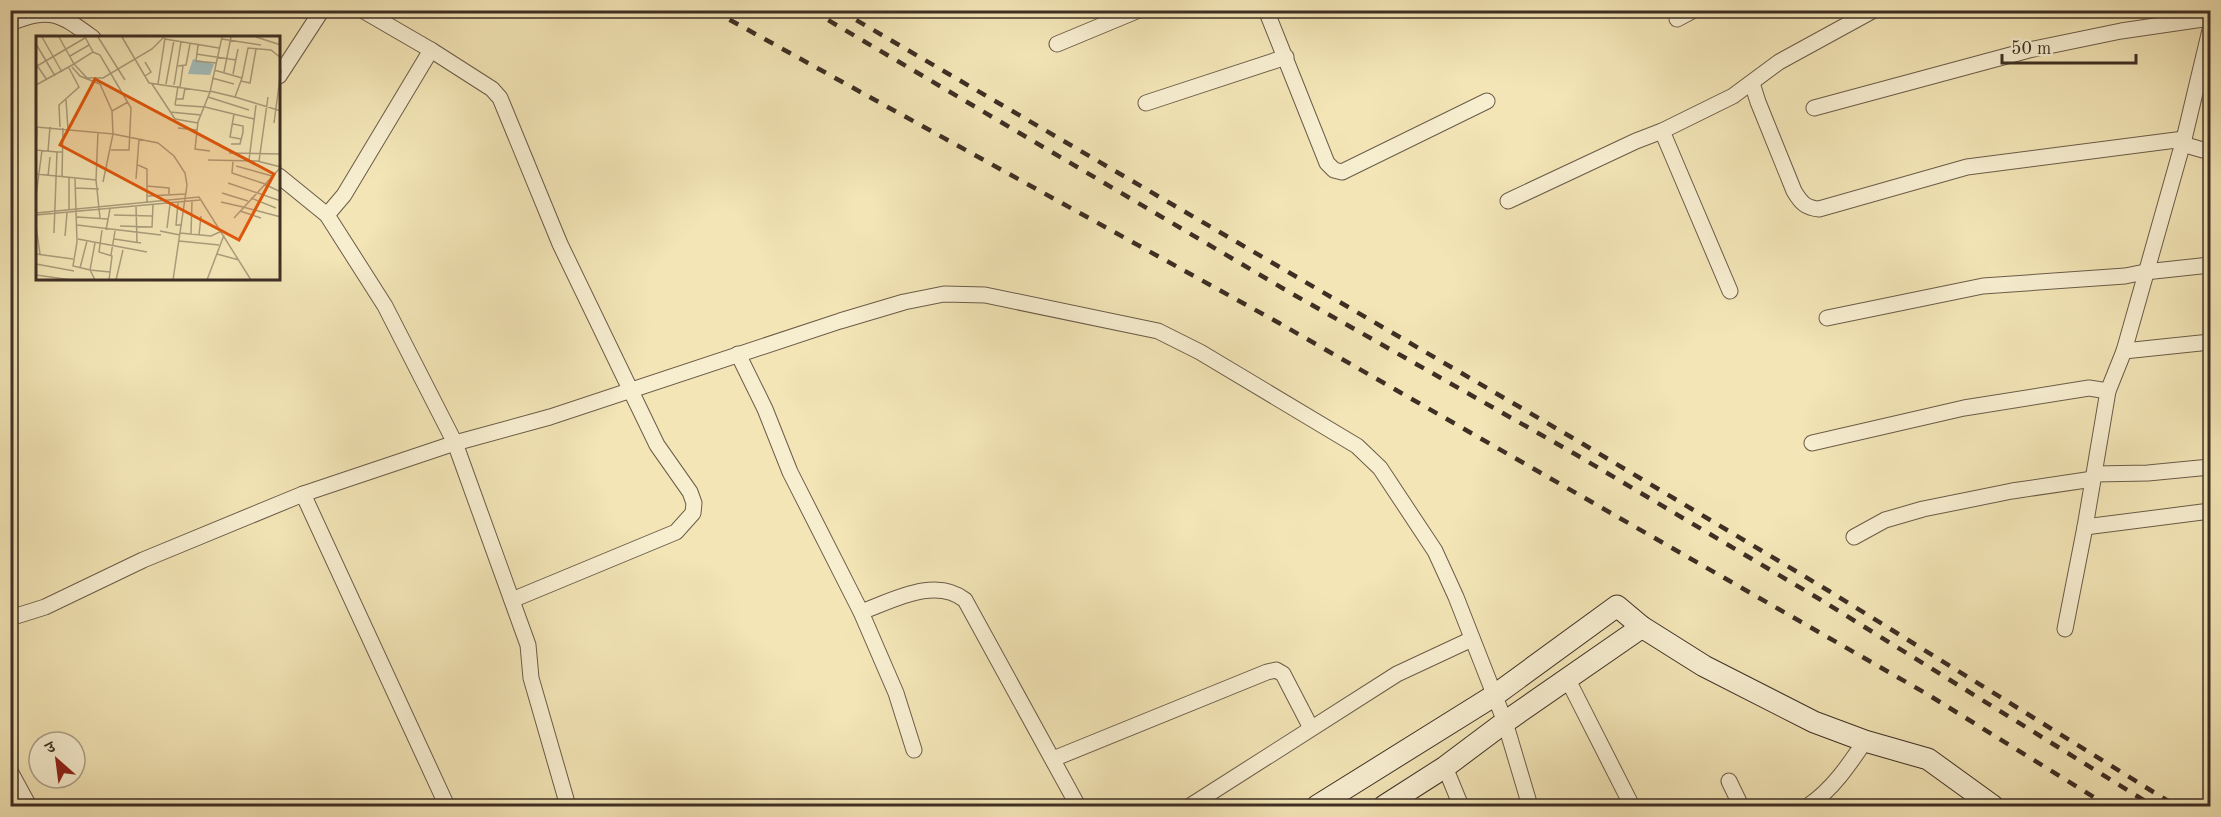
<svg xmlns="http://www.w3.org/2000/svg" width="2221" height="817" viewBox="0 0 2221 817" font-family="'Old Standard TT','Noto Serif Devanagari',serif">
  <rect width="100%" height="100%" fill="#f3e5b6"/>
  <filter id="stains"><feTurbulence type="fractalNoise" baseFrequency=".00333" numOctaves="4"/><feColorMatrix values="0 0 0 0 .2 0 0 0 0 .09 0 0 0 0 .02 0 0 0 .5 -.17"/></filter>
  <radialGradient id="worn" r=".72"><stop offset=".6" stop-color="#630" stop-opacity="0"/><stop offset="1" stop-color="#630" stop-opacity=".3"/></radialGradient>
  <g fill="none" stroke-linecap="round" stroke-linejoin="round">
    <defs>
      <g id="street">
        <polyline points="362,10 431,50 492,89 500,98 560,244 657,445 690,492 694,503 693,513 676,532 512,600"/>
        <polyline points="1266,10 1327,163 1334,170 1342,172 1487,101"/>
        <polyline points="1677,19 1694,10"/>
        <path d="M10 23C51 7 59 13 93 38"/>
        <polyline points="1057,44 1139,10"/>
        <polyline points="279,76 322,10"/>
        <path d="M1752 83 1758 102 1794 191C1801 203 1806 208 1819 209L1967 167 2184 139"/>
        <polyline points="1146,103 1286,57"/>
        <polyline points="1814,108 2029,50 2121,31 2210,18"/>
        <polyline points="1662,131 1730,291"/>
        <polyline points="2182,144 2210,152"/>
        <polyline points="1508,201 1636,141 1662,131 1733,96 1779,62 1874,10"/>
        <polyline points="327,215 344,195 431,50"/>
        <polyline points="1827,318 1983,286 2125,276 2145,272 2210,265"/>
        <polyline points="2124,351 2210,342"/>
        <polyline points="738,354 765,409 790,472 861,612 896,693 914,750"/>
        <polyline points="1812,443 1964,408 2089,388 2108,391"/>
        <polyline points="2094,474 2148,473 2210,467"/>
        <polyline points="303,494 447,806"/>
        <polyline points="2085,527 2210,511"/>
        <polyline points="1854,537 1885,520 1923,509 2012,491 2093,479"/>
        <path d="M861 612C892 601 935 576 965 600L1078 806"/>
        <polyline points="10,618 45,607 143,560 303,494 455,443 385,306 327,215 279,176"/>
        <polyline points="2065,629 2085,527 2108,391 2124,351 2184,139 2210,30"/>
        <polyline points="1568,680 1632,806"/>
        <polyline points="1053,759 1267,672 1276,670 1283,674 1311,728"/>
        <polyline points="1445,767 1461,806"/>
        <polyline points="10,771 29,806"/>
        <polyline points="1729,781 1741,806"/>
        <polyline points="568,806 531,678 528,645 455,443 550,417 840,321 904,302 944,294 985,295 1158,331 1200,352 1357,446 1380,468 1435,551 1456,597 1505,722 1530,806"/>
        <polyline points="1190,806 1397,674 1472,639"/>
        <path d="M1808 806C1832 790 1849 765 1865 741"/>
      </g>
      <g id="secondary">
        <polyline points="1317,806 1495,695 1617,606 1642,627 1704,666 1814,722 1865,741 1928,759 1993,806"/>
        <polyline points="1384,806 1445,767 1505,722 1642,627"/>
      </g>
    </defs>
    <use href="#street" stroke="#6b5c48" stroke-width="17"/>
    <use href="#secondary" stroke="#3e2f24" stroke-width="23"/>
    <use href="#street" stroke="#f7eed0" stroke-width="15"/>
    <use href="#secondary" stroke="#f7eed0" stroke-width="21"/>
    <g stroke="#3e2f24" stroke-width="4.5" stroke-dasharray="10 10" stroke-linecap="butt">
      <polyline points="712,10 1279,323 1927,694 2108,806"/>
      <polyline points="811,10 1289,292 1575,454 1821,600 2153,806"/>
      <polyline points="839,10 1583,444 1829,591 2176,806"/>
    </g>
  </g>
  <g transform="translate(36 36)">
    <rect width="244" height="244" fill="#f3e5b6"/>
    <path d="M157 23 178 28 174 39 152 38Z" fill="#a2bcba"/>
    <path fill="none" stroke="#ab9c7c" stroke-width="1.5" d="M6 1 26 36M23 1 38 28 57 16 49 1M62 1 89 44M86 1 113 47 174 56 186 1M220 1 245 9M129 3 183 12M186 3 225 9M0 8 19 40M162 9 160 25 180 27M57 16 64 19 95 72 93 114H75M160 18 200 24M34 20 53 9M109 26 115 36 109 40M0 28 11 44M1 30 49 2M142 30 150 29 154 8M188 36 195 1M197 38 202 13M176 42 198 48M206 42 212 12 235 14 245 22M205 45 214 47 220 13M116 48 139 83 162 87M122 48 129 2M130 48 138 4M0 49 38 28 51 42H67L116 13 128 1M138 49 145 6M144 51 147 30M174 55 199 61 206 42 178 34M174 56 162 86 159 113 174 115M172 61 213 74M199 61 245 75M140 63H147L149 52M30 64 32 93M139 69 169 71 218 83M139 69 142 50M76 75 92 66M134 76 165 79M198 78 194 101 205 103M238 87 245 34M0 91 77 98 76 75 64 48 44 40 36 31M24 91 23 69 43 51 33 32M142 92 161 94M195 108H204L207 96V90L197 88M0 114 1 91M0 114 21 116M12 115 14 91M193 117 245 118M172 124 221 125 245 131 198 182M213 124 220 69M197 125 196 137 229 148M223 125 232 61M102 129 111 133V166M200 130 236 140M0 138 60 144 64 182M12 140 14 121M26 141 27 92M33 142V173M39 143 41 206 37 230 54 234 59 244M100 143 103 103M60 144 62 96M67 146 77 98 122 107 138 120 149 137 151 149 137 244M192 147 245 165M228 148 245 156M111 150 133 152V158M39 152 63 153M186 157 212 165M0 160 6 114M111 160 150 158M215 162 240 172M185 166 207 171M142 167 140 189H146M100 170 101 206M207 171 245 181M204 175 225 182M0 177 163 161 215 244M0 179 164 164M78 179 116 180M41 181 72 183M41 189 125 199M0 190 4 218M84 190 116 191 117 169M131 192 134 168M66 194 63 216 76 220 73 244M70 194 74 173M124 195 144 199M18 197 21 116H27M144 197 175 200 186 195M155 198 156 165M163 199 165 180M29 200 31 177M42 203 111 216M78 203 105 207M143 205 183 209M59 207 54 234 74 236M0 218 37 223M181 218 203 224M75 219 79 195M0 228 38 235M44 232 51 205M0 239 36 244M80 244 87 214M171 244 188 199"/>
    <path fill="#e0570d" fill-opacity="0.15" stroke="#e0570d" stroke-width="3" d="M59 43 238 138 203 204 24 109Z"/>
    <rect width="244" height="244" fill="none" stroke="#3e2f24" stroke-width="3"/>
  </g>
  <rect width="2221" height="817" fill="none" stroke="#f3e5b6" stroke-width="36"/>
  <rect x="12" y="12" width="2197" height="793" fill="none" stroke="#3e2f24" stroke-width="3"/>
  <rect x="18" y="18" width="2185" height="781" fill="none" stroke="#3e2f24" stroke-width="1.5"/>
  <g transform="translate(57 760) rotate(332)"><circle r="28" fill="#f7eed0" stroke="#ada28b" stroke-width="1.5"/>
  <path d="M0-4.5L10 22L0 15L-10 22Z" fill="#8f2418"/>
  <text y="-9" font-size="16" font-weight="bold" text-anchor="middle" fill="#3e2f24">उ</text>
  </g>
  <path d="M2002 54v9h134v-9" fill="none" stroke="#3e2f24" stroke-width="3"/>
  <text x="2011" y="54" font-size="18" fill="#3e2f24" stroke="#f7eed0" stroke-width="4.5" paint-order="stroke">50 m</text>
  <rect width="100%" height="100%" filter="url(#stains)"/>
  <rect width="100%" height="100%" fill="url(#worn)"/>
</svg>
